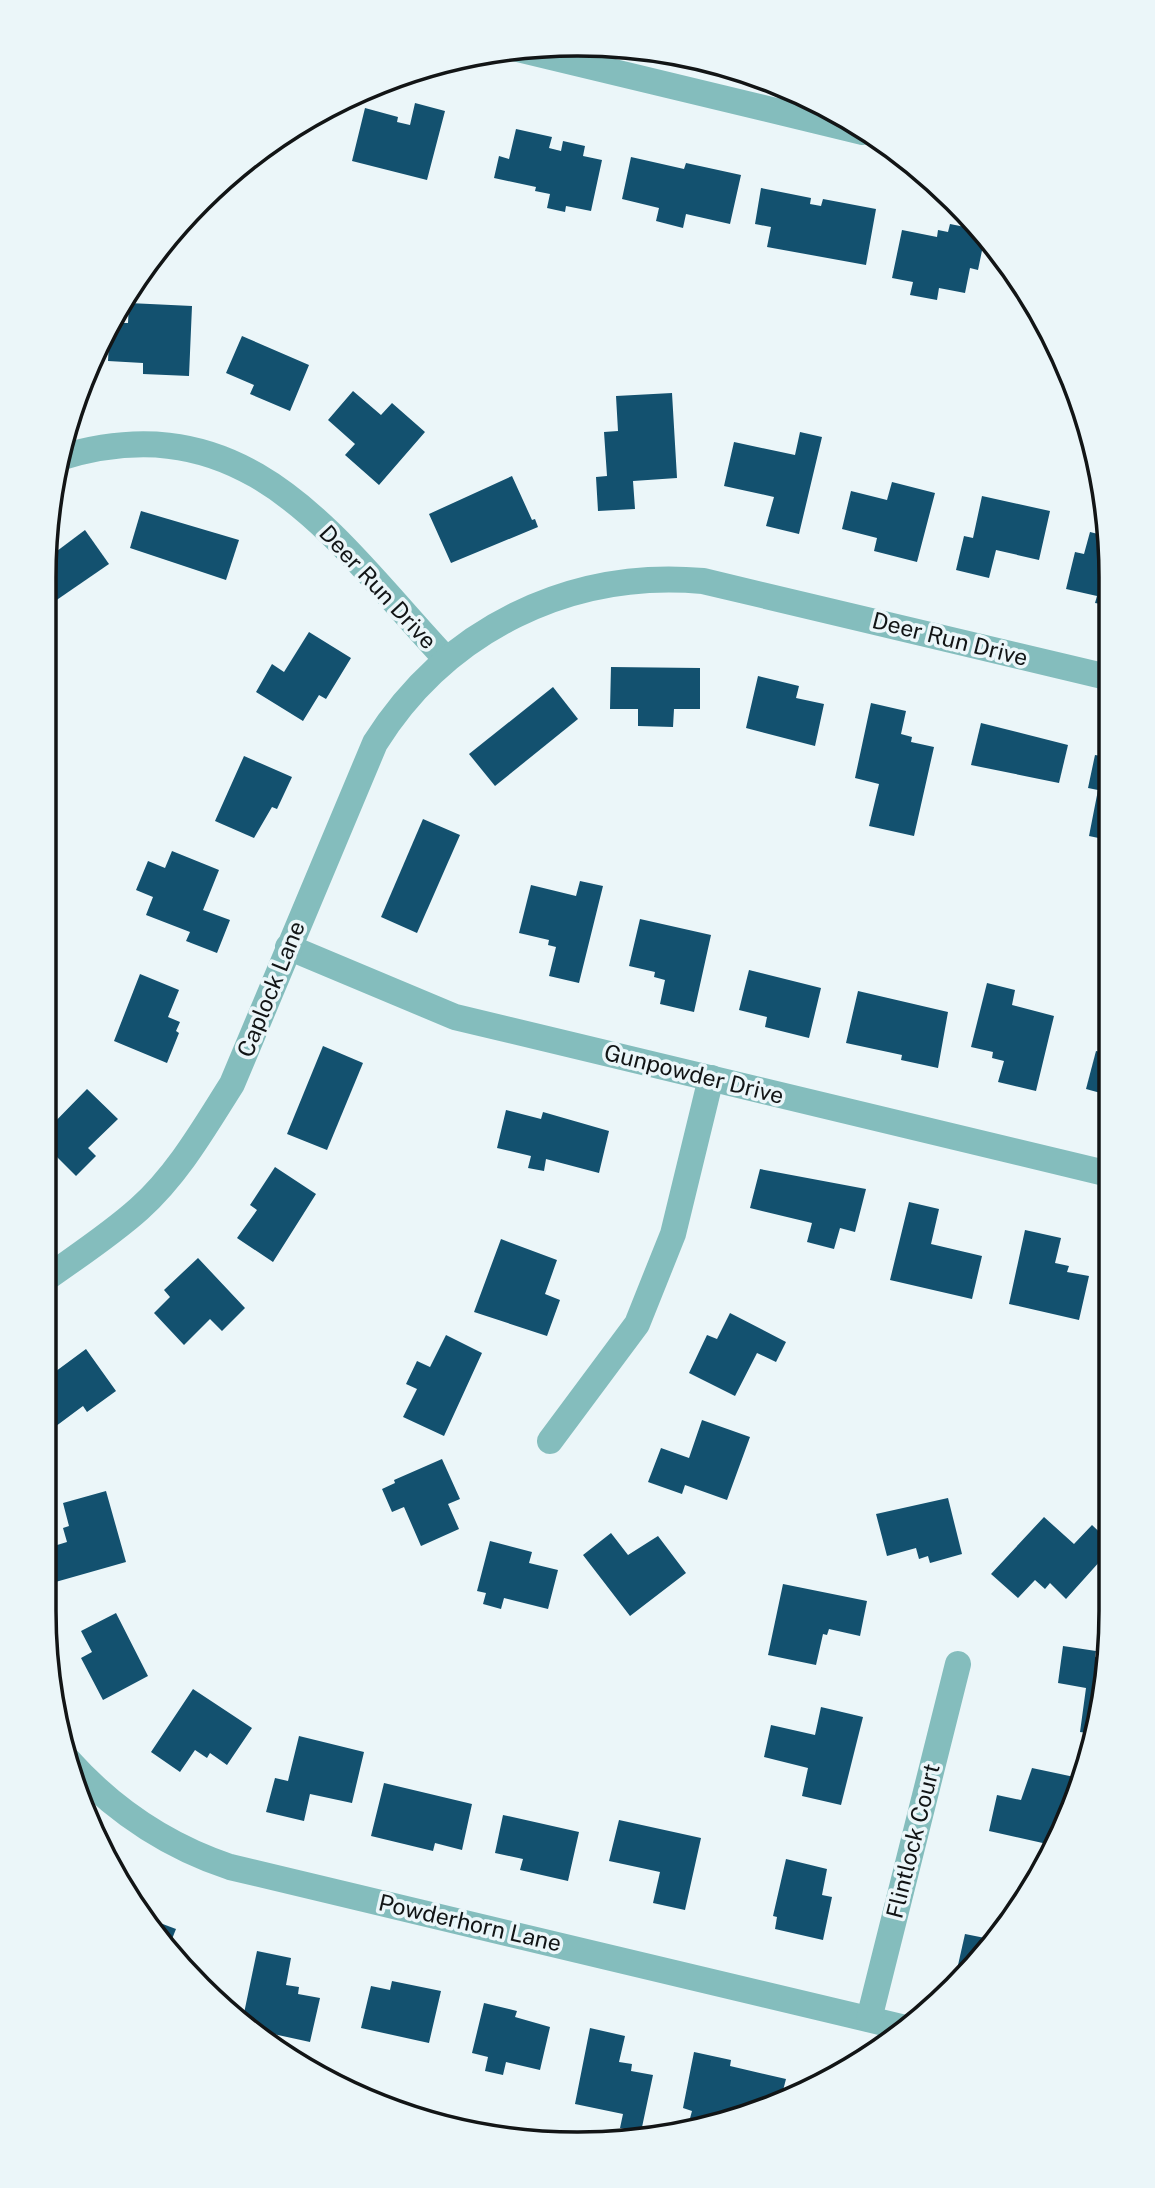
<svg xmlns="http://www.w3.org/2000/svg" width="1155" height="2188" viewBox="0 0 1155 2188" font-family="'Public Sans',sans-serif">
  <rect width="100%" height="100%" fill="#ebf6f9"/>
  <g fill="#13516f">
    <polygon points="415,103 445,111 427,180 352,161 365,108 398,117 397,122 410,125"/>
    <polygon points="516,129 552,137 549,148 561,151 563,141 585,146 583,156 602,160 591,211 566,206 565,212 547,208 550,194 535,191 536,187 494,178 499,156 509,159"/>
    <polygon points="631,157 684,169 686,163 741,175 730,224 686,214 683,228 656,221 659,208 622,199"/>
    <polygon points="761,188 811,198 810,204 821,206 823,199 876,209 866,265 767,247 771,227 755,224"/>
    <polygon points="950,224 980,230 985,236 978,270 970,268 965,293 939,288 937,300 910,295 913,282 892,278 902,230 937,237 938,230 948,232"/>
    <polygon points="129,303 192,306 189,376 143,374 143,363 108,361 110,323 128,323"/>
    <polygon points="242,336 309,365 290,411 250,394 254,385 226,373"/>
    <polygon points="353,391 381,415 392,403 425,432 379,485 345,455 355,444 328,420"/>
    <polygon points="672,393 677,478 633,481 635,509 598,511 596,477 607,476 604,432 618,431 616,396"/>
    <polygon points="800,432 822,437 799,534 766,526 774,497 724,486 734,442 795,455"/>
    <polygon points="512,476 532,520 535,519 538,527 451,563 429,514"/>
    <polygon points="892,482 935,493 917,562 874,551 877,538 842,529 851,491 887,500"/>
    <polygon points="982,496 1050,511 1039,560 996,550 989,578 956,570 964,536 973,538"/>
    <polygon points="141,511 239,540 226,580 130,548"/>
    <polygon points="85,530 109,564 45,608 45,560"/>
    <polygon points="1090,532 1106,536 1101,558 1107,559 1107,605 1095,603 1097,596 1066,589 1075,552 1084,554"/>
    <polygon points="309,632 351,658 326,699 319,695 303,721 256,692 272,664 284,672"/>
    <polygon points="611,667 700,668 700,709 674,709 673,727 638,726 638,709 610,709"/>
    <polygon points="758,676 799,686 796,698 824,704 815,746 746,728"/>
    <polygon points="553,687 578,719 495,786 469,754"/>
    <polygon points="871,703 906,711 901,734 912,737 911,742 934,747 914,836 869,826 879,784 855,778"/>
    <polygon points="981,723 1068,745 1059,783 971,765"/>
    <polygon points="1095,755 1107,757 1108,840 1089,836 1098,790 1088,788"/>
    <polygon points="244,756 292,777 277,809 272,807 254,838 215,821"/>
    <polygon points="423,819 460,835 417,933 381,917"/>
    <polygon points="172,851 219,870 203,910 230,920 217,953 186,941 190,932 146,915 153,897 136,890 148,861 165,868"/>
    <polygon points="580,881 603,886 579,983 549,976 556,947 548,945 549,940 519,933 531,885 576,896"/>
    <polygon points="640,919 711,935 694,1012 660,1004 665,980 654,977 655,972 629,966"/>
    <polygon points="749,970 821,988 809,1038 765,1027 767,1017 739,1010"/>
    <polygon points="140,974 179,990 168,1017 180,1022 176,1031 179,1033 167,1063 114,1041"/>
    <polygon points="987,983 1015,990 1012,1005 1054,1016 1036,1091 998,1082 1004,1061 992,1058 993,1052 971,1047"/>
    <polygon points="858,991 948,1012 938,1068 901,1060 902,1055 846,1043"/>
    <polygon points="323,1046 363,1063 327,1150 287,1134"/>
    <polygon points="1096,1051 1108,1054 1108,1095 1086,1089"/>
    <polygon points="87,1089 118,1119 88,1148 96,1156 76,1176 44,1144 44,1133"/>
    <polygon points="506,1110 541,1119 543,1112 609,1131 599,1173 546,1159 544,1171 528,1168 531,1156 497,1148"/>
    <polygon points="275,1167 316,1194 273,1262 237,1238 257,1210 250,1205"/>
    <polygon points="760,1169 866,1189 855,1232 840,1228 834,1249 807,1242 812,1223 750,1208"/>
    <polygon points="909,1202 939,1209 931,1244 982,1256 972,1299 890,1280"/>
    <polygon points="1025,1230 1061,1238 1055,1263 1069,1266 1067,1272 1089,1276 1079,1320 1009,1304"/>
    <polygon points="501,1239 557,1260 545,1294 560,1300 547,1336 474,1312"/>
    <polygon points="198,1258 245,1308 222,1331 210,1319 184,1345 154,1313 170,1297 164,1290"/>
    <polygon points="730,1313 786,1342 776,1362 757,1353 735,1396 689,1373 707,1335 717,1339"/>
    <polygon points="446,1335 482,1353 444,1436 403,1417 417,1389 406,1384 417,1361 430,1367"/>
    <polygon points="86,1349 116,1391 87,1412 83,1406 44,1435 44,1380"/>
    <polygon points="702,1420 750,1437 727,1500 685,1485 682,1494 648,1482 661,1448 689,1458"/>
    <polygon points="442,1459 460,1499 448,1504 459,1529 421,1546 404,1507 392,1512 382,1489 395,1483 394,1480"/>
    <polygon points="106,1491 126,1562 52,1583 44,1549 67,1542 63,1528 69,1526 63,1503"/>
    <polygon points="948,1498 962,1554 930,1563 928,1556 919,1559 916,1548 887,1556 876,1514"/>
    <polygon points="1044,1517 1074,1544 1092,1525 1110,1542 1110,1550 1066,1599 1050,1583 1045,1589 1035,1580 1018,1598 991,1574"/>
    <polygon points="611,1533 628,1555 658,1536 686,1573 630,1616 583,1555"/>
    <polygon points="490,1541 532,1552 529,1563 558,1570 548,1609 504,1598 501,1609 483,1604 486,1593 477,1591"/>
    <polygon points="783,1584 867,1601 860,1636 829,1629 827,1635 823,1634 816,1665 768,1655"/>
    <polygon points="116,1613 148,1676 103,1700 81,1658 92,1652 81,1631"/>
    <polygon points="1063,1646 1096,1651 1095,1657 1108,1659 1095,1734 1080,1732 1086,1688 1058,1683"/>
    <polygon points="193,1689 252,1728 227,1765 210,1753 207,1758 195,1750 180,1772 151,1752"/>
    <polygon points="821,1707 863,1717 841,1805 802,1796 808,1768 764,1757 771,1725 815,1735"/>
    <polygon points="299,1736 364,1752 352,1803 310,1794 304,1821 266,1812 275,1778 288,1781"/>
    <polygon points="1032,1768 1079,1778 1056,1846 989,1831 997,1795 1021,1800"/>
    <polygon points="384,1783 472,1804 462,1850 435,1843 433,1851 371,1836"/>
    <polygon points="503,1815 579,1832 568,1881 520,1870 523,1859 495,1853"/>
    <polygon points="619,1820 701,1838 685,1910 653,1903 660,1872 609,1861"/>
    <polygon points="786,1859 827,1869 822,1895 832,1897 823,1940 775,1929 777,1917 773,1916"/>
    <polygon points="144,1917 176,1929 168,1949 154,1936"/>
    <polygon points="965,1934 990,1939 963,1976 956,1974"/>
    <polygon points="257,1951 291,1958 286,1985 299,1987 298,1994 320,1998 310,2042 255,2030 243,2018"/>
    <polygon points="392,1981 441,1991 429,2043 361,2028 371,1986 390,1990"/>
    <polygon points="484,2003 517,2011 515,2017 550,2027 540,2070 506,2062 503,2075 485,2071 488,2057 472,2053"/>
    <polygon points="590,2028 625,2036 619,2062 632,2064 631,2071 653,2075 641,2132 620,2128 623,2114 575,2104"/>
    <polygon points="694,2052 731,2060 730,2066 786,2079 780,2102 732,2120 710,2115 708,2126 689,2122 692,2111 683,2108"/>
  </g>
  <g fill="none" stroke-linecap="round" stroke-linejoin="round">
    <g stroke="#84bdbd" stroke-width="26">
      <polyline points="514,48 863,132"/>
      <path d="M59 458C248 400 333 538 446 659"/>
      <polyline points="288,947 455,1017 1109,1174"/>
      <path d="M44 1280C76 1257 110 1235 139 1209 178 1174 204 1128 232 1084L375 743C446 630 569 569 703 581L1107 677"/>
      <polyline points="550,1441 637,1324 673,1234 711,1078"/>
      <path d="M68 1760C113 1810 167 1846 230 1867L901 2027"/>
      <polyline points="869,2019 958,1664"/>
    </g>
  </g>
  <g text-anchor="middle" stroke-width="7" stroke-linejoin="round" paint-order="stroke">
    <g font-size="23" fill="#121516" stroke="#ebf6f9">
      <text transform="translate(378 587) rotate(47)" y="8">Deer Run Drive</text>
      <text transform="translate(950 639) rotate(14)" y="8">Deer Run Drive</text>
      <text transform="translate(271 989) rotate(-68)" y="8">Caplock Lane</text>
      <text transform="translate(694 1074) rotate(14)" y="8">Gunpowder Drive</text>
      <text transform="translate(913 1841) rotate(-76)" y="8">Flintlock Court</text>
      <text transform="translate(470 1923) rotate(13)" y="8">Powderhorn Lane</text>
    </g>
  </g>
  <path d="M0 0H1155V2188H0ZM577 56H578A521 521 0 0 1 1099 577V1611A521 521 0 0 1 578 2132H577A521 521 0 0 1 56 1611V577A521 521 0 0 1 577 56Z" fill="#ebf6f9" fill-rule="evenodd"/>
  <path fill="none" stroke="#121516" stroke-width="3.5" d="M577 56H578A521 521 0 0 1 1099 577V1611A521 521 0 0 1 578 2132H577A521 521 0 0 1 56 1611V577A521 521 0 0 1 577 56Z"/>
</svg>
